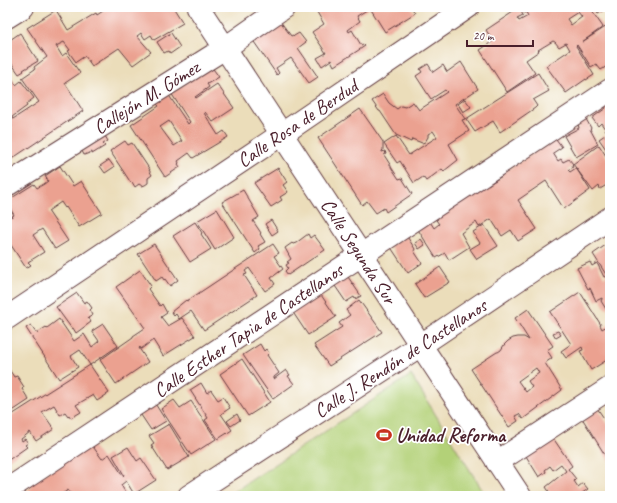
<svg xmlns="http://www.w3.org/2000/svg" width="617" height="503" viewBox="0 0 617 503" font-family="Caveat,sans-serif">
  <rect width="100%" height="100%" fill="#fff"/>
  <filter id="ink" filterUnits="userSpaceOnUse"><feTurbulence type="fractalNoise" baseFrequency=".025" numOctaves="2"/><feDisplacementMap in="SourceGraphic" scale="8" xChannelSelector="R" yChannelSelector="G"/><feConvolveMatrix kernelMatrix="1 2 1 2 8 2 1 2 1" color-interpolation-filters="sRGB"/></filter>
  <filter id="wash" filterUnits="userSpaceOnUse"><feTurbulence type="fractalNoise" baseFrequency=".012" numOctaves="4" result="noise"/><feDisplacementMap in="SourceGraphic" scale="16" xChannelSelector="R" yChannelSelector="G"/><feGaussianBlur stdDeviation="0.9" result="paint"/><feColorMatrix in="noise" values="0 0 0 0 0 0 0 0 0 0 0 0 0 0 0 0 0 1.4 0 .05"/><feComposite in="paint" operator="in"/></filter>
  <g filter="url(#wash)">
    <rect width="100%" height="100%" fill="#ebddba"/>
    <polygon fill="#b3d178" stroke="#7e7852" points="411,375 486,496 227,496"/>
    <g id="blocks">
      <g fill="#eba190" fill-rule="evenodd">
        <polygon points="109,7 173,7 183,23 154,40 151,35 145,39 141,33 137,36 151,52 133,65 119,48 92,66 85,56 76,62 68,51 70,50 64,42 56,46 62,56 66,53 80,73 65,83 83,111 7,162 7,124 12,127 7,117 7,80 11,77 16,85 21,81 34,98 26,104 27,106 12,117 13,119 39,102 22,78 35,69 34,67 47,57 27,28 56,10 68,30 96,13 97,15"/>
        <polygon points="314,7 411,7 415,13 385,32 370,8 357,16 360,21 348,30 349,32 352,30 361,45 363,44 365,46 334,66 331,60 322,66 317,58 326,53 312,32 324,24"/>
        <path d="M515 7H518L523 15 517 18 519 21 528 16 526 12 524 13 520 7H589L603 27 582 42 610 24V64L601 70 596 64 591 67 577 45 576 46 594 75 586 80V79L566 93 546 66 570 50 566 43 559 47 555 42 553 41 538 50 539 51 526 60 535 73 507 92 480 50 493 41 486 30 513 12 511 9ZM578 12 582 17 571 25 567 19Z"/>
        <polygon points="593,7 610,7 598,14"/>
        <polygon points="280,21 291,36 293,35 294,36 299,33 306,42 298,48 318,77 309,83 291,58 276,68 279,73 277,75 252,39"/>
        <polygon points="20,33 38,61 23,70 24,71 19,74 7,57 7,42"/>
        <polygon points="171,33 180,47 170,54 168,51 164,53 157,42"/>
        <polygon points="461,62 478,89 455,104 465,119 462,120 469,131 449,144 458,160 444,171 442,169 426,181 423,177 414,183 400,161 397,163 384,144 396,136 409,155 437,137 433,131 428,134 428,137 425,142 422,143 412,139 411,142 396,135 380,111 379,111 372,101 383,94 389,103 397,109 401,106 405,107 413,102 419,110 447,92 445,90 431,99 416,76 422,72 420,69 428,64 433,72 443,65 447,72"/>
        <path d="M211 66 219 77 207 84 209 87 195 97 196 98 217 84 234 108 213 122 205 112 204 113 218 135 224 131 228 137 193 158 189 153 178 161 179 163 178 164 180 167 165 177 131 125 159 106 156 103 168 94 188 124 190 122 171 93ZM169 121 182 141 174 146 160 127Z"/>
        <polygon points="538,73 549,91 533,100 537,106 535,108 500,132 493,121 475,132 466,119"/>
        <polygon points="465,99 471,107 463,112 458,104"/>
        <polygon points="610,103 610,130 607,132 601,123 598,126 592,118 606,108 605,106"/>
        <polygon points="360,109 383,142 383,150 382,151 382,152 385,151 386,154 384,155 391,166 391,167 399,179 402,178 412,194 386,212 384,208 376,213 367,201 362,205 318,138"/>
        <polygon points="586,119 591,128 590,129 598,144 576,157 564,136 579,128 578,124"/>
        <polygon points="605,135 610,143 610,155 599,139"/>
        <polygon points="105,136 108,141 103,144 105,146 92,154 92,152 84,155 82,151"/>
        <polygon points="556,139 562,147 553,153 558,161 561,159 563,162 569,159 573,164 572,165 573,167 568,170 570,172 576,168 590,190 564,209 546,181 518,200 537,229 518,241 511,230 502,236 491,219 479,227 476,222 461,233 469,247 449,260 445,253 436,258 417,228 429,220 434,228 439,224 436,220 438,219 436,216 487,183 488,185 502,176 501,174"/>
        <polygon points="125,141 128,145 132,143 150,170 149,170 152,175 148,178 148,183 145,185 142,186 139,184 135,187 132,182 131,183 110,151"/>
        <polygon points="599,145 610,162 610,183 600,189 599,186 593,191 573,164"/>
        <polygon points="109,160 114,167 105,173 100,166"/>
        <polygon points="60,166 73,186 81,181 102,213 79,227 66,207 65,208 61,202 48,211 68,241 55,249 42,229 33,235 44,252 28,262 31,265 26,268 7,239 7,219 14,215 7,203 7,201 34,184 37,188 44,184 48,181 45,176"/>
        <polygon points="278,168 287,182 283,185 288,192 280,197 282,200 271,207 254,183"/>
        <polygon points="243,190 259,217 253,221 261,233 260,234 265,242 258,246 260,249 255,253 222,202"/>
        <polygon points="217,209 234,237 215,250 197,221"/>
        <polygon points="271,220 278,231 272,235 265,224"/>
        <polygon points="195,222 202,233 201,234 211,249 190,262 173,236"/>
        <polygon points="484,225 498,246 477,259 470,249 480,243 473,232"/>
        <polygon points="308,234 310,238 314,235 325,250 288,275 285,271 288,268 286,265 289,263 287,262 291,259 285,248 292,243 293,244 296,243"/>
        <polygon points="406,235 415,249 414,251 422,263 408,273 390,246"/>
        <polygon points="421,239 425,245 419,249 415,243"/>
        <polygon points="610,242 610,311 608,308 606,309 601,301 602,299 602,298 596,301 590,288 588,289 577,268 590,262 592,266 597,263 604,277 607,276 593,254"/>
        <polygon points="154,244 178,280 170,286 165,279 164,280 162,277 156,281 138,254"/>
        <polygon points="273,244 279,253 274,256 283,269 271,278 275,284 265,291 249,268 245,271 247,274 244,275 257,295 204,330 191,311 179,319 176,314 174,316 171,312 186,300 187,301 238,267"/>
        <polygon points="440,267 450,282 424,298 415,284"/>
        <polygon points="140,270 151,286 148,289 160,306 162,304 167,313 161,317 168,326 182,318 195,336 163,356 153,340 141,349 140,347 139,348 148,362 116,384 100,360 133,337 133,336 145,328 116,287"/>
        <polygon points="346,274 361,296 355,299 354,297 346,302 333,283"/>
        <polygon points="319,292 336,317 308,335 292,311"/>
        <polygon points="580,292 601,325 600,325 602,329 610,324 610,358 591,370 580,351 583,350 582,347 566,358 561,351 571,344 550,312"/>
        <polygon points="77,293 84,303 87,301 92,308 90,310 93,315 88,318 91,322 76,333 73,328 72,329 56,307"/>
        <polygon points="359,300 382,332 329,366 314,345 342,327 339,323 350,315 346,310"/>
        <path d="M528 309 553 346 547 350 552 358 545 363 562 390 523 419 519 414 515 416 518 421 509 427 471 369 497 352H498L501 350 504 345 508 341 513 338 518 337H524L529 340 515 318ZM536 368 539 373 528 381 532 387 526 392 518 381Z"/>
        <polygon points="59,319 74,341 84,334 92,347 99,341 92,331 103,324 118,346 90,365 80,350 71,356 78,367 59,379 26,328 31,325 37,333 46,327 47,328"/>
        <polygon points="558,331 561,335 556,338 553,333"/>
        <polygon points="260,344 264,351 266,349 269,353 267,355 279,373 274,377 274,379 286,370 290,375 288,376 294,384 273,399 243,355"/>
        <polygon points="242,359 270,402 248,416 220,374"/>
        <polygon points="90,365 109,393 97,401 93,395 76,405 81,412 71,418 69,415 68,416 65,412 60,415 54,405 42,412 54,429 36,441 30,432 21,439 22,441 25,439 28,443 25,445 27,447 7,461 7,418"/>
        <polygon points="7,366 14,377 17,376 24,387 22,389 29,400 8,414 7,413"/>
        <polygon points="201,383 207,393 211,390 218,400 223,397 230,408 221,414 232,430 218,439 205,420 208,418 190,390"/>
        <polygon points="174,400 180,408 191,401 216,439 191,455 161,409"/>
        <polygon points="154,402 166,421 151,430 139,412"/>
        <polygon points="597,408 610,427 610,463 582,418"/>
        <polygon points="237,414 240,420 231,426 227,421"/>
        <polygon points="169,424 189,457 167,470 151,445 154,443 149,436"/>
        <polygon points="553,438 572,466 568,469 576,479 574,481 578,487 583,483 588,489 578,496 552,496 546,487 566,471 561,464 553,470 550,466 545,470 546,472 539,477 526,456"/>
        <polygon points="91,444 102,459 109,454 123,476 124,475 113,456 128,447 137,461 141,458 156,480 134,494 126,481 121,485 127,495 124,496 72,496 68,490 59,496 19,496 32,487 29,484"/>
      </g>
    </g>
  </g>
  <g filter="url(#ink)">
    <use href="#blocks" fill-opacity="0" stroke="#623c40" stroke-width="1"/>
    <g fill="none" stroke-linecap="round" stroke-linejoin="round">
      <defs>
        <g id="street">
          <polyline points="7,17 23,7"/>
          <polyline points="7,185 225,48 284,7"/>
          <polyline points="7,318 282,134 468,7"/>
          <polyline points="497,462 610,388"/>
          <polyline points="7,490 610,90"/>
          <polyline points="189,496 421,345 610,218"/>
        </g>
        <polyline id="secondary" points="198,7 520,496"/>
      </defs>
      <use href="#street" stroke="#623c40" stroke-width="24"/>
      <use href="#secondary" stroke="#623c40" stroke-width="24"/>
      <use href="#street" stroke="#fff" stroke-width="22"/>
      <use href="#secondary" stroke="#fff" stroke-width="22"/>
    </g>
  </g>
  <defs>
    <symbol id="stadium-bare" viewBox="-9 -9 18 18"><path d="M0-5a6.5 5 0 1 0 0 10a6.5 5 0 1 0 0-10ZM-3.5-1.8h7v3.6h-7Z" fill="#c8321e" stroke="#fff" stroke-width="2.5" paint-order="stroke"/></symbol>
  </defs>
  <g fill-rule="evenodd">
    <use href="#stadium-bare" x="373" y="424" width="22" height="22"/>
  </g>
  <g text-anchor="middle" stroke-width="3.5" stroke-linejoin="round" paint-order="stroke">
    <g font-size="20" fill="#4a1f2b" stroke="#fff">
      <text transform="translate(146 97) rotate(-32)" y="7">Callejón M. Gómez</text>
      <text transform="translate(297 123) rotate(-34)" y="7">Calle Rosa de Berdud</text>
      <text transform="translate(359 251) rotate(57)" y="7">Calle Segunda Sur</text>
      <text transform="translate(248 330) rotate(-34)" y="7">Calle Esther Tapia de Castellanos</text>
      <text transform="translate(400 358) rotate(-33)" y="7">Calle J. Rendón de Castellanos</text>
    </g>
    <g font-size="20" font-weight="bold" fill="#4a1f2b" stroke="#fff" text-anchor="start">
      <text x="396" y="442">Unidad Reforma</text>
    </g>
  </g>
  <rect width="617" height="503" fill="none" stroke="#fff" stroke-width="24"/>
  <path d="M467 40v6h66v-6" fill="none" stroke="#4a1f2b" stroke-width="2"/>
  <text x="473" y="40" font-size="12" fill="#4a1f2b" stroke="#ffffff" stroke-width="3" paint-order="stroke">20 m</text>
</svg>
